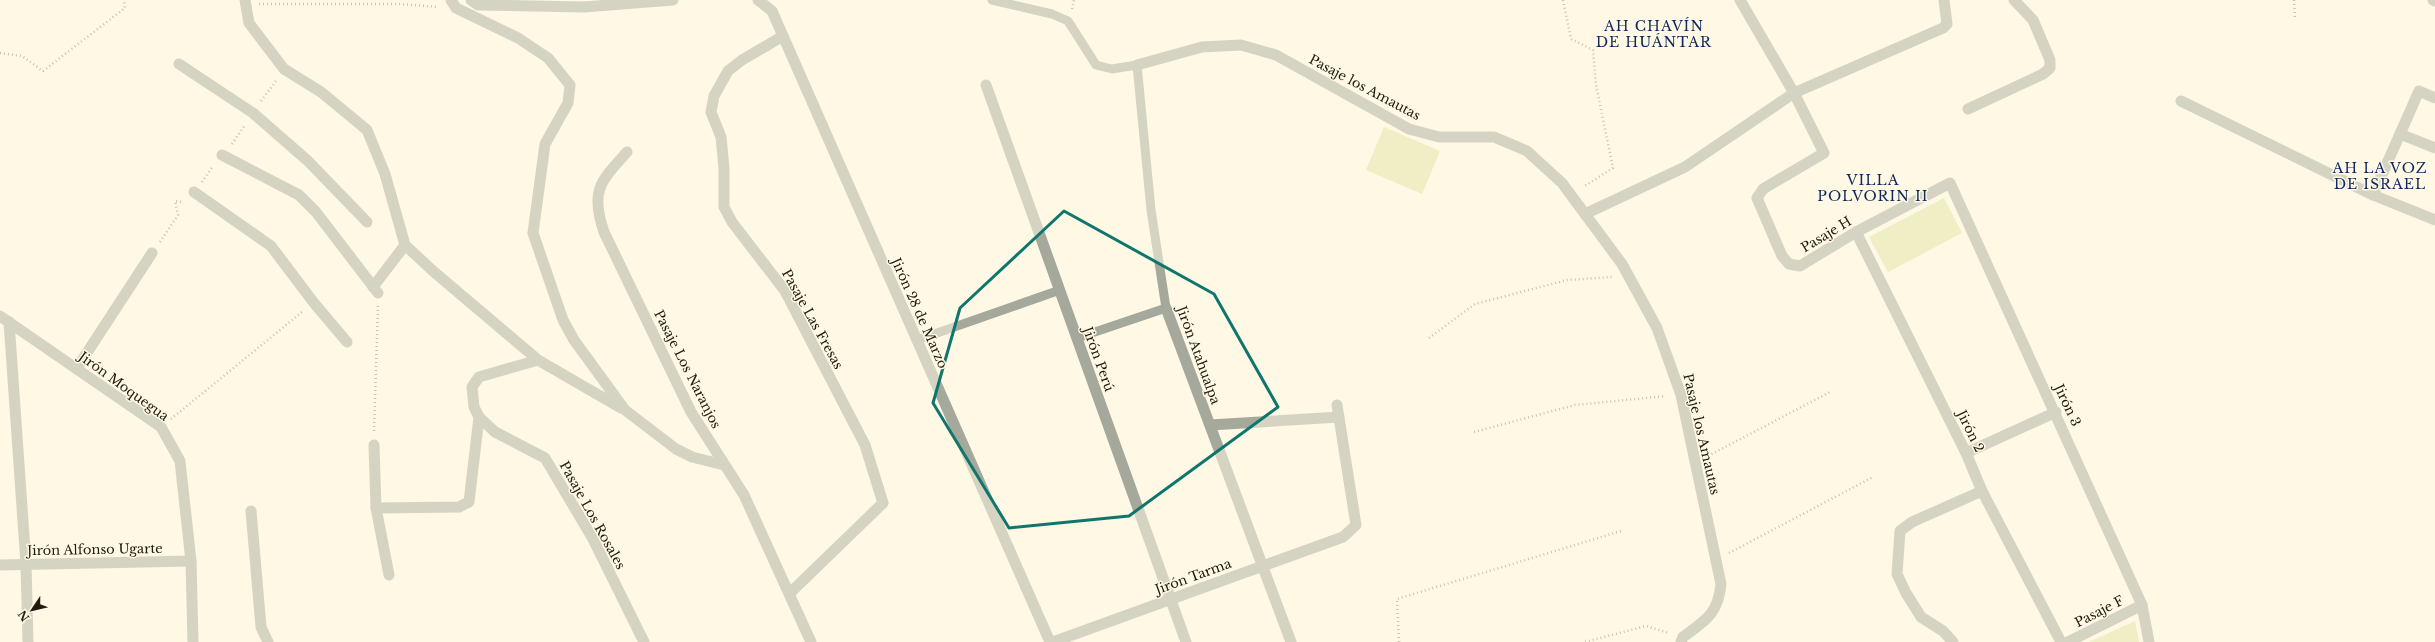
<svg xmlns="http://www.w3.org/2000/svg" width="2435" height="642" viewBox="0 0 2435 642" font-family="'Libre Baskerville',serif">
  <rect width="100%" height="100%" fill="#fef8e4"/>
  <g fill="#dee39d">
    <polygon points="1384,127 1440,151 1422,194 1366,170"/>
    <polygon points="1944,198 1962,233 1888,272 1869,237"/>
    <polygon points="2135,621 2139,642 2089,642"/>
  </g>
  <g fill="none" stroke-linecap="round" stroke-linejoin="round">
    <g stroke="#8c8777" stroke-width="2.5" stroke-dasharray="1 3" stroke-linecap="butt">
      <polyline points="1563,0 1571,39 1593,50 1596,85 1613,168 1583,187"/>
      <polyline points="2294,0 2295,18"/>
      <polyline points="259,4 399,4 438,7"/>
      <polyline points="1072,9 1074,0"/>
      <polyline points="0,53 22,56 43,71 125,8 124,0"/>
      <polyline points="261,101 276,81"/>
      <polyline points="232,144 245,125"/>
      <polyline points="202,182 213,166"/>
      <polyline points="160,242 178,215 175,201 183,202"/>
      <polyline points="1429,338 1475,304 1567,280 1612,277"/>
      <polyline points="171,419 302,312"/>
      <polyline points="374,431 378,306"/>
      <polyline points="1474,432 1575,405 1666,396"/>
      <polyline points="1708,456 1830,392"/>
      <polyline points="1729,553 1873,477"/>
      <polyline points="1399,642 1397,599 1621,531"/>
      <polyline points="1585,642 1646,626 1669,633"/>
    </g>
    <g stroke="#a4a99b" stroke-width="9">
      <polyline points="992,0 1052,14 1068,21 1096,65 1112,69 1137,65 1151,210 1166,308 1077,338"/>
      <polyline points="917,340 1060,290"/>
    </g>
    <polyline stroke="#a4a99b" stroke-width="11" points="179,64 253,113 308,161 367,222"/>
    <g stroke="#a4a99b" stroke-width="11">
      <polyline points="245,0 249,23 284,69 321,92 367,130 385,174 405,245 433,271 538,360 621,408"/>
      <polyline points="451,0 456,8 518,38 548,58 570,85 568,103 545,144 533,233 563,320 574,340 625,410 676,449 692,457 724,465"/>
      <polyline points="471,0 478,5 584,7 673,0"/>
      <polyline points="758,0 772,11 1050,642"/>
      <polyline points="1740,0 1794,93 1824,153 1763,189 1757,198 1782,256 1789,264 1800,266 1856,232 1950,183 2142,605 2149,642"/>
      <polyline points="2433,0 2435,1"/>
      <polyline points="783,36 742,60 728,71 714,96 711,112 721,137 724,168 724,207 732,222 785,291 865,445 883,503 790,593"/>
      <path d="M1137 65 1202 47 1241 45 1276 55 1409 129 1439 137H1494L1527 151 1562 183 1622 264 1657 328 1681 395 1721 584C1718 614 1706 620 1683 637L1681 642"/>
      <polyline points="986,85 1186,642"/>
      <polyline points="2181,101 2373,195 2435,220"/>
      <polyline points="1968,109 2043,74 2050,68 2050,60 2033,20 2014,0"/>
      <polyline points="2400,134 2435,148"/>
      <path d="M627 152C600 182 590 191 604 232L691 412 744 495 811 642"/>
      <polyline points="222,155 299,195 316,212 378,293"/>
      <polyline points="194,192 271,246 314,303 347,342"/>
      <polyline points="2373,195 2419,91 2435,98"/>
      <polyline points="1585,214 1685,167 1794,93 1943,28 1947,24 1944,0"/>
      <polyline points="1856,232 1966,453 1982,491 2061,642"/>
      <polyline points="373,287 405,245"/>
      <polyline points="1166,308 1291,642"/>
      <polyline points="0,316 161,427 180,461 191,561 193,642"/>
      <polyline points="9,322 26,564 28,642"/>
      <polyline points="538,360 479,377 472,387 474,407 479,417 495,432 545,458 593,539 644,642"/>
      <polyline points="77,368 152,253"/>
      <polyline points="1210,425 1339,417"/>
      <polyline points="374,445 376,508 389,575"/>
      <polyline points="1966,453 2056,412"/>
      <polyline points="376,508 459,507 469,502 479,417"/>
      <polyline points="251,511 261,627 268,642"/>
      <polyline points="0,565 191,561"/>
      <polyline points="1053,642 1343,537 1356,525 1337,405"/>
      <polyline points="1953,642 1943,631 1921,617 1906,593 1897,574 1900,531 1912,522 1982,491"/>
      <polyline points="2068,642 2142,605"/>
    </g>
  </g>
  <path d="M0 0H2435V642H0ZM1064 211 1214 294 1278 407 1129 516 1009 528 933 403 960 308Z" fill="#fef8e4" fill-opacity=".55" fill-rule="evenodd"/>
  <path fill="none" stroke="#0f766e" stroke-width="3" stroke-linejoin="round" d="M1064 211 1214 294 1278 407 1129 516 1009 528 933 403 960 308Z"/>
  <g text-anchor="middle" stroke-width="3" stroke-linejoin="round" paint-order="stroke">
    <g font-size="13" fill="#1f1b0f" stroke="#fef8e4">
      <text transform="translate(1365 87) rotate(28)" y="5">Pasaje los Amautas</text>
      <text transform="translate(1826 234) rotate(-31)" y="5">Pasaje H</text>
      <text transform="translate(920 313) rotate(66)" y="5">Jirón 28 de Marzo</text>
      <text transform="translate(813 319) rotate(61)" y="5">Pasaje Las Fresas</text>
      <text transform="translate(1199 355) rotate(70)" y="5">Jirón Atahualpa</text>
      <text transform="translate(1099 359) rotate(70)" y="5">Jirón Perú</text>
      <text transform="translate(688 369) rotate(63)" y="5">Pasaje Los Naranjos</text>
      <text transform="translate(124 386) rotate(36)" y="5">Jirón Moquegua</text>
      <text transform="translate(2068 405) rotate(65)" y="5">Jirón 3</text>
      <text transform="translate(1971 431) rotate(64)" y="5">Jirón 2</text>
      <text transform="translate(1702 434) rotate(77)" y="5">Pasaje los Amautas</text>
      <text transform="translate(593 515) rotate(61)" y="5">Pasaje Los Rosales</text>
      <text transform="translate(95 549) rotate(-1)" y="5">Jirón Alfonso Ugarte</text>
      <text transform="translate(1193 576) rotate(-20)" y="5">Jirón Tarma</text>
      <text transform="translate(2099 611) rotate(-27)" y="5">Pasaje F</text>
    </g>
    <g font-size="14" letter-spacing="1" fill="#0f285d" stroke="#fef8e4">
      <text x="1654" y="31">AH CHAVÍN<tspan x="1654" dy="16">DE HUÁNTAR</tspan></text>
      <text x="2380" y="173">AH LA VOZ<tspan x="2380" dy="16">DE ISRAEL</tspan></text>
      <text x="1873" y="185">VILLA<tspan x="1873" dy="16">POLVORIN II</tspan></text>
    </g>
  </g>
  <g transform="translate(32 610) rotate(235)" stroke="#fef8e4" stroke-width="3" paint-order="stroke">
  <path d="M0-3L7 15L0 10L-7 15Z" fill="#1f1b0f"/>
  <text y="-6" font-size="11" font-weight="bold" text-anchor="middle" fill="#1f1b0f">N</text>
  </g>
</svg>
